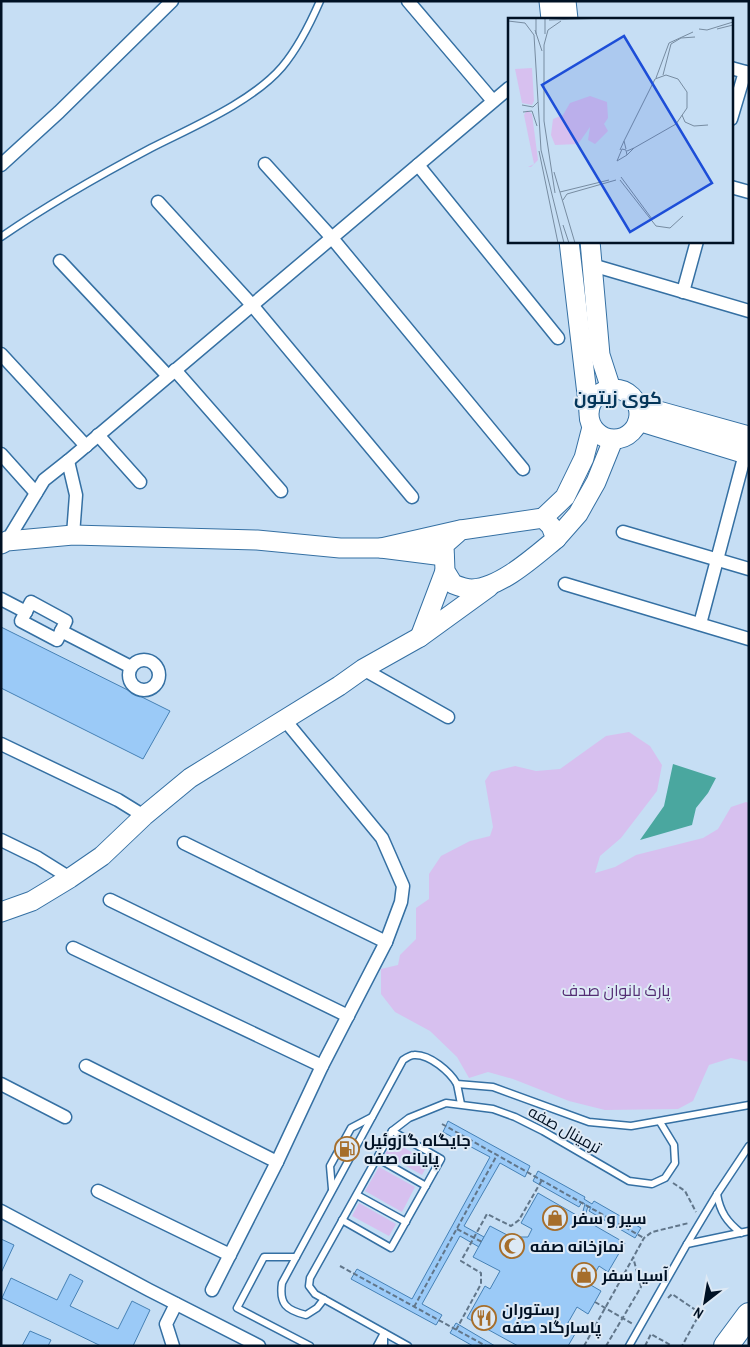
<svg xmlns="http://www.w3.org/2000/svg" width="750" height="1347" viewBox="0 0 750 1347" font-family="'Archivo Narrow',Cairo,sans-serif">
  <rect width="100%" height="100%" fill="#c6def4"/>
  <g fill="#d7c0ef">
    <polygon points="629,732 650,746 662,765 657,791 621,838 600,856 595,873 615,867 636,855 703,838 718,829 731,807 746,802 749,803 749,1062 731,1058 709,1065 693,1101 678,1109 605,1110 569,1101 513,1079 488,1072 469,1078 457,1057 430,1031 395,1012 381,994 381,969 398,965 400,955 416,939 416,908 429,899 429,874 441,856 470,841 490,836 493,827 485,781 491,772 515,766 536,771 560,769 606,736"/>
    <polygon points="392,1141 429,1162 422,1175 385,1154"/>
    <polygon points="379,1167 415,1187 402,1212 365,1191"/>
    <polygon points="359,1203 396,1224 389,1236 352,1216"/>
  </g>
  <polygon fill="#4aa79f" points="673,764 716,778 708,793 696,808 692,825 640,840 664,806"/>
  <g fill="#9bcaf7" stroke="#4681b5">
    <polygon points="1,627 170,711 143,759 1,688"/>
    <polygon points="448,1121 530,1166 525,1177 500,1163 464,1226 484,1237 479,1247 460,1236 422,1304 442,1315 436,1325 351,1279 357,1269 412,1299 490,1157 443,1132"/>
    <polygon points="538,1171 585,1197 584,1199 592,1204 594,1201 641,1228 635,1238 589,1211 591,1207 588,1206 584,1220 581,1218 585,1204 582,1202 579,1207 533,1181"/>
    <polygon points="538,1193 625,1243 608,1272 599,1266 589,1284 601,1291 588,1314 577,1307 565,1328 575,1334 568,1346 518,1346 467,1318 485,1286 490,1289 500,1271 473,1257 490,1226 511,1237 528,1237 532,1229 521,1223"/>
    <polygon points="1,1239 14,1245 1,1273"/>
    <polygon points="70,1274 83,1281 70,1306 118,1329 132,1301 150,1310 133,1346 101,1346 2,1298 11,1278 57,1300"/>
    <polygon points="456,1323 495,1346 473,1346 450,1333"/>
    <polygon points="30,1331 51,1340 48,1346 22,1346"/>
  </g>
  <g fill="none" stroke-linecap="round" stroke-linejoin="round">
    <defs>
      <g id="lane">
        <path d="M1 237C49 204 100 175 151 148 192 127 252 102 282 67 298 48 310 24 320 1"/>
        <polyline points="457,1084 461,1104"/>
        <polyline points="377,1158 426,1186"/>
        <polyline points="332,1189 330,1166 351,1128 372,1117"/>
        <path d="M717 1194C720 1212 727 1222 741 1233"/>
        <polyline points="357,1195 406,1222"/>
        <polyline points="342,1220 391,1248 441,1159 392,1131"/>
        <polyline points="687,1244 717,1194 749,1146"/>
        <polyline points="296,1257 264,1257 237,1308 310,1346"/>
        <path d="M324 1299 317 1308 306 1315C286 1310 279 1304 282 1283L403 1060C406 1058 411 1055 414 1055 430 1054 450 1072 457 1084L493 1087 589 1122 631 1126 749 1105"/>
        <polyline points="384,1334 384,1346"/>
        <polyline points="377,1346 384,1333"/>
        <polyline points="408,1346 315,1294 309,1286 310,1278 392,1131 409,1118 446,1103 493,1109 515,1117 543,1131 629,1181 652,1184 665,1178 675,1163 674,1145 660,1122"/>
        <polyline points="629,1346 687,1244 749,1231"/>
      </g>
      <g id="street">
        <polyline points="408,1 493,101"/>
        <polyline points="731,68 749,73"/>
        <polyline points="731,119 745,72"/>
        <polyline points="265,164 332,238 523,469"/>
        <polyline points="1,165 59,112 172,1"/>
        <polyline points="418,165 558,338"/>
        <polyline points="731,187 749,192"/>
        <polyline points="158,202 252,305 412,497"/>
        <polyline points="60,261 168,376"/>
        <polyline points="592,265 749,311"/>
        <polyline points="683,292 697,241"/>
        <polyline points="1,354 86,446"/>
        <polyline points="175,370 281,491"/>
        <polyline points="98,435 140,482"/>
        <polyline points="1,454 36,493"/>
        <polyline points="68,461 509,88"/>
        <polyline points="623,532 749,569"/>
        <polyline points="7,541 44,480 68,461 76,495 73,535"/>
        <polyline points="565,584 749,639"/>
        <polyline points="1,599 26,612"/>
        <polygon points="31,602 66,621 57,640 21,621"/>
        <polyline points="700,624 745,454"/>
        <polyline points="61,631 131,667"/>
        <circle cx="144" cy="675" r="15"/>
        <polyline points="363,669 448,717"/>
        <polyline points="1,744 118,800 144,816"/>
        <polyline points="1,840 38,858 70,878"/>
        <polyline points="184,843 386,942"/>
        <polyline points="110,900 348,1016"/>
        <polyline points="73,948 322,1066"/>
        <polyline points="86,1066 277,1162"/>
        <polyline points="1,1084 65,1117"/>
        <polyline points="98,1191 230,1255"/>
        <polyline points="1,1211 149,1290 259,1346"/>
        <polyline points="212,1290 277,1162 322,1066 386,942 401,902 403,886 382,838 284,719"/>
        <polyline points="173,1346 166,1324 176,1304"/>
      </g>
      <g id="secondary">
        <polyline points="549,1 551,19"/>
        <polyline points="566,1 568,19"/>
        <polyline points="569,241 589,411"/>
        <polyline points="590,241 600,355 611,389"/>
        <circle cx="614" cy="414" r="25"/>
        <polyline points="637,405 749,436"/>
        <polyline points="638,421 749,455"/>
        <path d="M543 518 551 526 556 539C534 557 500 588 472 589 466 589 458 586 453 584L445 571 444 545 461 530Z"/>
        <polyline points="543,518 565,497 584,458 592,427"/>
        <polyline points="556,539 578,514 596,482 613,440"/>
        <polyline points="1,544 7,541 73,535 257,540 340,548 381,548"/>
        <polyline points="444,556 381,548 460,530"/>
        <polyline points="445,571 420,637 489,587"/>
        <polyline points="1,912 32,901 70,878 102,856 144,816 190,778 339,686 363,669 420,637"/>
      </g>
      <polyline id="highway" points="726,1346 749,1315"/>
    </defs>
    <use href="#lane" stroke="#3570a3" stroke-width="9"/>
    <use href="#street" stroke="#3570a3" stroke-width="15"/>
    <use href="#secondary" stroke="#3570a3" stroke-width="21"/>
    <use href="#highway" stroke="#3570a3" stroke-width="26"/>
    <g stroke="#61768a" stroke-width="2" stroke-dasharray="5 2.5" stroke-linecap="butt">
      <polyline points="442,1124 644,1238"/>
      <polyline points="673,1183 685,1191 696,1212"/>
      <polyline points="457,1229 482,1242"/>
      <polyline points="340,1266 486,1346"/>
      <polyline points="668,1298 672,1294 700,1313 682,1346"/>
      <polyline points="595,1302 633,1324"/>
      <polyline points="414,1307 497,1155"/>
      <polyline points="456,1330 481,1284 481,1273 461,1261 487,1214 511,1226 519,1220 542,1180"/>
      <polyline points="584,1346 644,1238 652,1232 689,1223"/>
      <polyline points="606,1346 641,1287 633,1257"/>
      <polyline points="645,1346 651,1334 672,1346"/>
    </g>
    <use href="#lane" stroke="#fff" stroke-width="6"/>
    <use href="#street" stroke="#fff" stroke-width="12"/>
    <use href="#secondary" stroke="#fff" stroke-width="19"/>
    <use href="#highway" stroke="#fff" stroke-width="24"/>
  </g>
  <defs>
    <symbol id="fuel-ring" viewBox="-11 -11 22 22"><circle r="9.5" fill="#dde9f5" stroke="#a66e2b" stroke-width="1.5"/><path d="M-5.5-6h7V0h2V4h1.3V-2.5L3-4.5l.8-.8L6-3V5H2.5V1h-1V6h-7ZM-4.2-4.7v3.2H.2V-4.7Z" fill="#a66e2b"/></symbol>
    <symbol id="shop-ring" viewBox="-11 -11 22 22"><circle r="9.5" fill="#dde9f5" stroke="#a66e2b" stroke-width="1.5"/><path d="M-5-2.5h2.3a2.7 3.5 0 0 1 5.4 0H5L5.5 6h-11ZM-1.5-2.5h3a1.5 2.3 0 0 0-3 0Z" fill="#a66e2b"/></symbol>
    <symbol id="mosque-ring" viewBox="-11 -11 22 22"><circle r="9.5" fill="#dde9f5" stroke="#a66e2b" stroke-width="1.5"/><path d="M3.5-4.9A6 6 0 1 0 3.5 4.9A5 5 0 1 1 3.5-4.9Z" fill="#a66e2b"/></symbol>
    <symbol id="restaurant-ring" viewBox="-11 -11 22 22"><circle r="9.5" fill="#dde9f5" stroke="#a66e2b" stroke-width="1.5"/><path d="M-5-6h1v4h1v-4h1v4h1v-4h1v5L-1.5 .5V6h-2V.5L-5-1ZM5-6V6H3V1.5H1.5Q1.5-4 5-6Z" fill="#a66e2b"/></symbol>
  </defs>
  <g fill-rule="evenodd">
    <use href="#fuel-ring" x="333" y="1135" width="28" height="28"/>
    <use href="#shop-ring" x="541" y="1204" width="28" height="28"/>
    <use href="#mosque-ring" x="498" y="1232" width="28" height="28"/>
    <use href="#shop-ring" x="570" y="1261" width="28" height="28"/>
    <use href="#restaurant-ring" x="470" y="1304" width="28" height="28"/>
  </g>
  <g text-anchor="middle" stroke-width="4" stroke-linejoin="round" paint-order="stroke">
    <g font-size="16" fill="#542e74" stroke="#dde9f5">
      <text x="616" y="996">پارک بانوان صدف</text>
    </g>
    <g font-size="16" fill="#001124" stroke="#dde9f5">
      <text transform="translate(565 1129) rotate(29)" y="6">ترمینال صفه</text>
    </g>
    <g font-size="16" font-weight="bold" fill="#001124" stroke="#dde9f5" text-anchor="start">
      <text x="364" y="1146">جایگاه گازوئیل<tspan x="364" dy="18">پایانه صفه</tspan></text>
      <text x="572" y="1224">سیر و سفر</text>
      <text x="530" y="1252">نمازخانه صفه</text>
      <text x="602" y="1281">آسیا سفر</text>
      <text x="502" y="1315">رستوران<tspan x="502" dy="18">پاسارگاد صفه</tspan></text>
    </g>
    <g font-size="18" font-weight="bold" fill="#05365a" stroke="#dde9f5">
      <text x="618" y="404">کوی زیتون</text>
    </g>
  </g>
  <g transform="translate(508 18)">
    <rect width="225" height="225" fill="#c6def4"/>
    <path d="M24 50 26 83 24 87 14 85 7 51ZM82 78 99 84 100 100 96 106 100 113 87 126 80 122 82 109 70 126 47 127 43 117 45 101 55 97 62 85ZM19 92 24 96 30 142 23 149H20L26 146 16 97Z" fill="#d7c0ef"/>
    <path fill="none" stroke="#778ca1" stroke-width="1" d="M41 2 100 0M0 3 17 5 26 17 33 132 56 225M191 11 199 12 225 4M209 11 225 7M27 12 34 33M28 16V0M37 16V0M36 27 40 12 53 3M36 27V103L47 175M155 57 163 26 173 20 187 19M148 60 161 25 185 14M14 87 25 89 30 84M15 94 24 93 29 108M174 97 177 104 186 108 200 107M116 123 147 61 158 57 170 61 179 74V90L168 106 126 130M114 131 118 132 119 137 109 143ZM112 132 116 123 118 131M31 133 50 225M119 133 126 130 119 137M46 154 67 225M113 159 144 201M112 162 148 208 162 210 175 198M52 174 101 162M55 182 59 176 108 162M55 207 61 225"/>
    <path fill="#1d4ed8" fill-opacity="0.15" stroke="#1d4ed8" stroke-width="2.5" d="M116 18 204 165 122 214 34 67Z"/>
    <rect width="225" height="225" fill="none" stroke="#001124" stroke-width="2.5"/>
  </g>
  <rect width="750" height="1347" fill="none" stroke="#001124" stroke-width="5"/>
  <g transform="translate(705 1302) rotate(211)" stroke="#dde9f5" stroke-width="4" paint-order="stroke">
  <path d="M0-4L9 19L0 12L-9 19Z" fill="#001124"/>
  <text y="-8" font-size="14" font-weight="bold" text-anchor="middle" fill="#001124">N</text>
  </g>
</svg>
